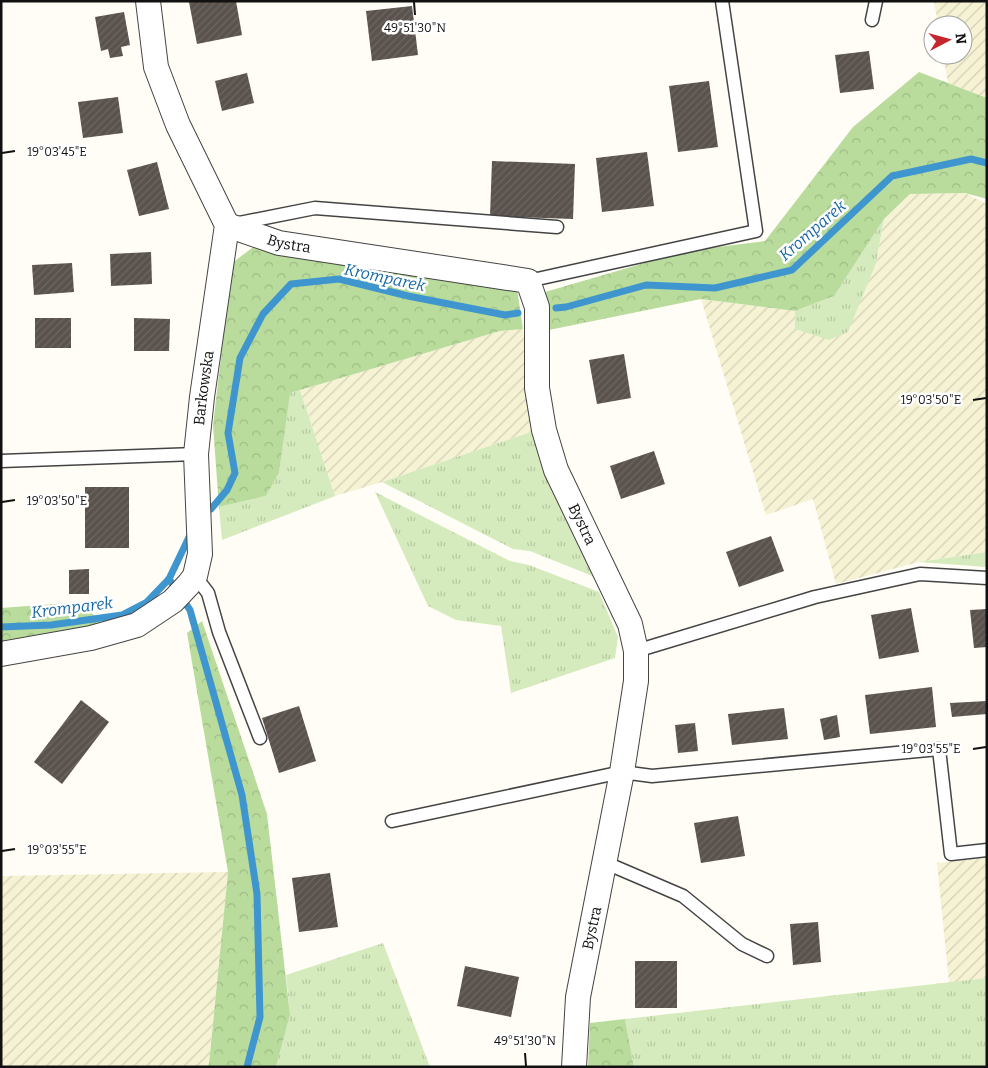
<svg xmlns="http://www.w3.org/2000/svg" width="988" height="1068" viewBox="0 0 988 1068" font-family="Bitter,serif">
  <defs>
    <pattern id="farmland-furrows" width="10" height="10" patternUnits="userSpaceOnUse" patternTransform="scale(1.25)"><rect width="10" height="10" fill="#f6f3d4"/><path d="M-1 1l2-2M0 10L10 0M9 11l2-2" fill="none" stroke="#d2cfb5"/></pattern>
    <pattern id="grass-tufts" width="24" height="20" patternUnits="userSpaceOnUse" patternTransform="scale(1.25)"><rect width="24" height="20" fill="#d5ebbd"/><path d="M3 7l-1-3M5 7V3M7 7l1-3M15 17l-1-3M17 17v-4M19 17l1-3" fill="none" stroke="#b6c8a1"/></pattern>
    <pattern id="forest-crowns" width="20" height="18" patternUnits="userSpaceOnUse" patternTransform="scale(1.25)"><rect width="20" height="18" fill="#b9dc9c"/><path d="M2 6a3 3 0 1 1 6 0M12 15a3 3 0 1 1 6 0" fill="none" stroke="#9ebc85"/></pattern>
    <pattern id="building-hatch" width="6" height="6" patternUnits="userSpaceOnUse" patternTransform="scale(1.25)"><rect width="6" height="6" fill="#5a524d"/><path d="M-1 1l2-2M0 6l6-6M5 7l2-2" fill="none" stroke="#6d6662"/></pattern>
  </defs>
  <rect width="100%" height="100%" fill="#fffdf5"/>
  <g fill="url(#farmland-furrows)">
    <polygon points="934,1 987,1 987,98 948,83 943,55 963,55 963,25 938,25"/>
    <polygon points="965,193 987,204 987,552 919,562 836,584 813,499 766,515 701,299 795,311 795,329 876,263 884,219 910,194"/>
    <polygon points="523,329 531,432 382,482 335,496 300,390 500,331"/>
    <polygon points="987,858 987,978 949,983 937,863"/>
    <polygon points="228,872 209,1064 207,1067 1,1067 1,876"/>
  </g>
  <g fill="url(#grass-tufts)">
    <polygon points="884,219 876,263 848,332 829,340 795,329 795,311 834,296"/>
    <polygon points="300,390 335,496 222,540 219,507 266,496 279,473 289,393"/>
    <polygon points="531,432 595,577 530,551 513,549 382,482"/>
    <polygon points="375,492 510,561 529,565 599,592 618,637 615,658 511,693 501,626 456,620 428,606"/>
    <polygon points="987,552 987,567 919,562"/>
    <polygon points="383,943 430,1067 276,1067 290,1015 286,975"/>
    <polygon points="987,978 987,1067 634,1067 625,1019"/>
  </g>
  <g fill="url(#forest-crowns)">
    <polygon points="919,72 987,98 987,199 965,193 910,194 884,219 834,296 795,311 701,299 549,330 545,292 686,251 765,241 853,127"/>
    <polygon points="256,245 303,259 517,289 523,329 500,331 290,393 279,473 266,496 219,507 213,425 232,263"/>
    <polygon points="81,602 103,625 1,644 1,608"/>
    <polygon points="202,621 267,814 290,1015 276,1067 207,1067 209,1064 228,872 187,633"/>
    <polygon points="625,1019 634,1067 588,1067 590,1023"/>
  </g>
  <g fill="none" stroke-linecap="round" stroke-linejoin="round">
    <g stroke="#3f96cf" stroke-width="7">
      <polyline points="556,308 566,307 646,285 715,288 792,270 892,176 971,159 987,163"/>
      <polyline points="211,509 227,490 235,473 228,433 240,358 263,314 291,284 339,279 408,296 505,315 518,313"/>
      <polyline points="169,579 190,610 242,795 257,894 260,1017 247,1067"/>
      <polyline points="1,627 51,625 122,615 147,602 169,579 191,533"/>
    </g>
  </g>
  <g fill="url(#building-hatch)">
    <polygon points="236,1 242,35 197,44 189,2"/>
    <polygon points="412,6 418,55 372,61 366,11"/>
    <polygon points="124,12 130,45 121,47 123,56 110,58 108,49 101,51 95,17"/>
    <polygon points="869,51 874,89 840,93 835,55"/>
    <polygon points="247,73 254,103 222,111 215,81"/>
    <polygon points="709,81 718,147 678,152 669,86"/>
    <polygon points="118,97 123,133 83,138 78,102"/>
    <polygon points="647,152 654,206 602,212 596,158"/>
    <polygon points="492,161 575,164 573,219 490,216"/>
    <polygon points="157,162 169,209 139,216 127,170"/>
    <polygon points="151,252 152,284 111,286 110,254"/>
    <polygon points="72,263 74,292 34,295 32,265"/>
    <rect x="35" y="318" width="36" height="30"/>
    <polygon points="134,318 170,319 169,351 134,351"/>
    <polygon points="624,354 631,398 597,404 589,360"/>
    <polygon points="654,451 665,484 621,499 610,466"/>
    <rect x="85" y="487" width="44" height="61"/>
    <polygon points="771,536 784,571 739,587 726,552"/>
    <polygon points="89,569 89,594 69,594 69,570"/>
    <polygon points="911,608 919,652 879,659 871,615"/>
    <polygon points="987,609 987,647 974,648 970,610"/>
    <polygon points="932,687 936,727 870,734 865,695"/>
    <polygon points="81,700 109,722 62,784 34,762"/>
    <polygon points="987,701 987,714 952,717 950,703"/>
    <polygon points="299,706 316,761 279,773 262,718"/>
    <polygon points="784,708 788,739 732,745 728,714"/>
    <polygon points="837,715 840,737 824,740 820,719"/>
    <polygon points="695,723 698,751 678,753 675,725"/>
    <polygon points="738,816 745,856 701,863 694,823"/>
    <polygon points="330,873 338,927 299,932 292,878"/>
    <polygon points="818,922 821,962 793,965 790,924"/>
    <rect x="635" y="961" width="42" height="47"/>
    <polygon points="465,966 519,977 511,1017 457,1006"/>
  </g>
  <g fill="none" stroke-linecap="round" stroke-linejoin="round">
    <defs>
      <g id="lane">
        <polyline points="872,20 876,1"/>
        <polyline points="234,224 315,208 557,227"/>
        <polyline points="528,281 756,231 722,1"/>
        <polyline points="1,461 196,454"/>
        <polyline points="195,576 208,593 219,632 260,738"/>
        <polyline points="636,651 815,597 920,574 987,578"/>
        <polyline points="392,821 622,772 652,776 939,749 951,854 987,850"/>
        <polyline points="606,863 683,896 742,944 767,956"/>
      </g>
      <g id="street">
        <path id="s1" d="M227 225 279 243 528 281 537 307V388L544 430 556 470 630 624 636 651V681L622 772 578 997 574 1067"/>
        <path id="s2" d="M1 654 91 638 137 625 173 601 189 584 195 576 200 554 196 454 202 397 227 225 178 125 156 67 148 1"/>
      </g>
    </defs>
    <use href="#lane" stroke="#444" stroke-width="15"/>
    <use href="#street" stroke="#444" stroke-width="26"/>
    <use href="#lane" stroke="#fff" stroke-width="12"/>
    <use href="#street" stroke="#fff" stroke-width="24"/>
  </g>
  <path fill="none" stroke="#111" stroke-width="2" d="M414 2 415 15M2 153 15 151M973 400 986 398M2 502 15 500M973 749 986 747M2 851 15 849M525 1053 526 1066"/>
  <g text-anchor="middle" stroke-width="5" stroke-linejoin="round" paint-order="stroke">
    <g font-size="15" fill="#111" stroke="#fff">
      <text dy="5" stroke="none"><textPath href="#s1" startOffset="65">Bystra</textPath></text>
      <text dy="5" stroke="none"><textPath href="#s2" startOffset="405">Barkowska</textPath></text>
      <text dy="5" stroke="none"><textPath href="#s1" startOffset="560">Bystra</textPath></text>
      <text transform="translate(592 928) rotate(-78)" y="5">Bystra</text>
    </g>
    <g font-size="16" font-style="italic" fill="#1768a6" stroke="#fff">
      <text transform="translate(812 230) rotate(-41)" y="6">Kromparek</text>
      <text transform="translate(385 277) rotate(12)" y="6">Kromparek</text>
      <text transform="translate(72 607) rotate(-7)" y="6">Kromparek</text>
    </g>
  </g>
  <g font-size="12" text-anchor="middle" fill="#111" stroke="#fff" stroke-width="5" stroke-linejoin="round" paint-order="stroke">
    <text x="415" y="32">49°51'30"N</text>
    <text x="57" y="156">19°03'45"E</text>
    <text x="931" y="404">19°03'50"E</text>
    <text x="57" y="505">19°03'50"E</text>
    <text x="931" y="753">19°03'55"E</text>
    <text x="57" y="854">19°03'55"E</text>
    <text x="525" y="1045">49°51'30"N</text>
  </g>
  <rect width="988" height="1068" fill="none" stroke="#111111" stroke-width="5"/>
  <g transform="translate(948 40) rotate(84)"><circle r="24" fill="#ffffff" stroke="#a0a0a0"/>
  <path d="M0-4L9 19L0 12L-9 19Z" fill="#c4262e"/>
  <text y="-8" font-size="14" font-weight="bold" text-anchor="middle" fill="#111111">N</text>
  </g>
</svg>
